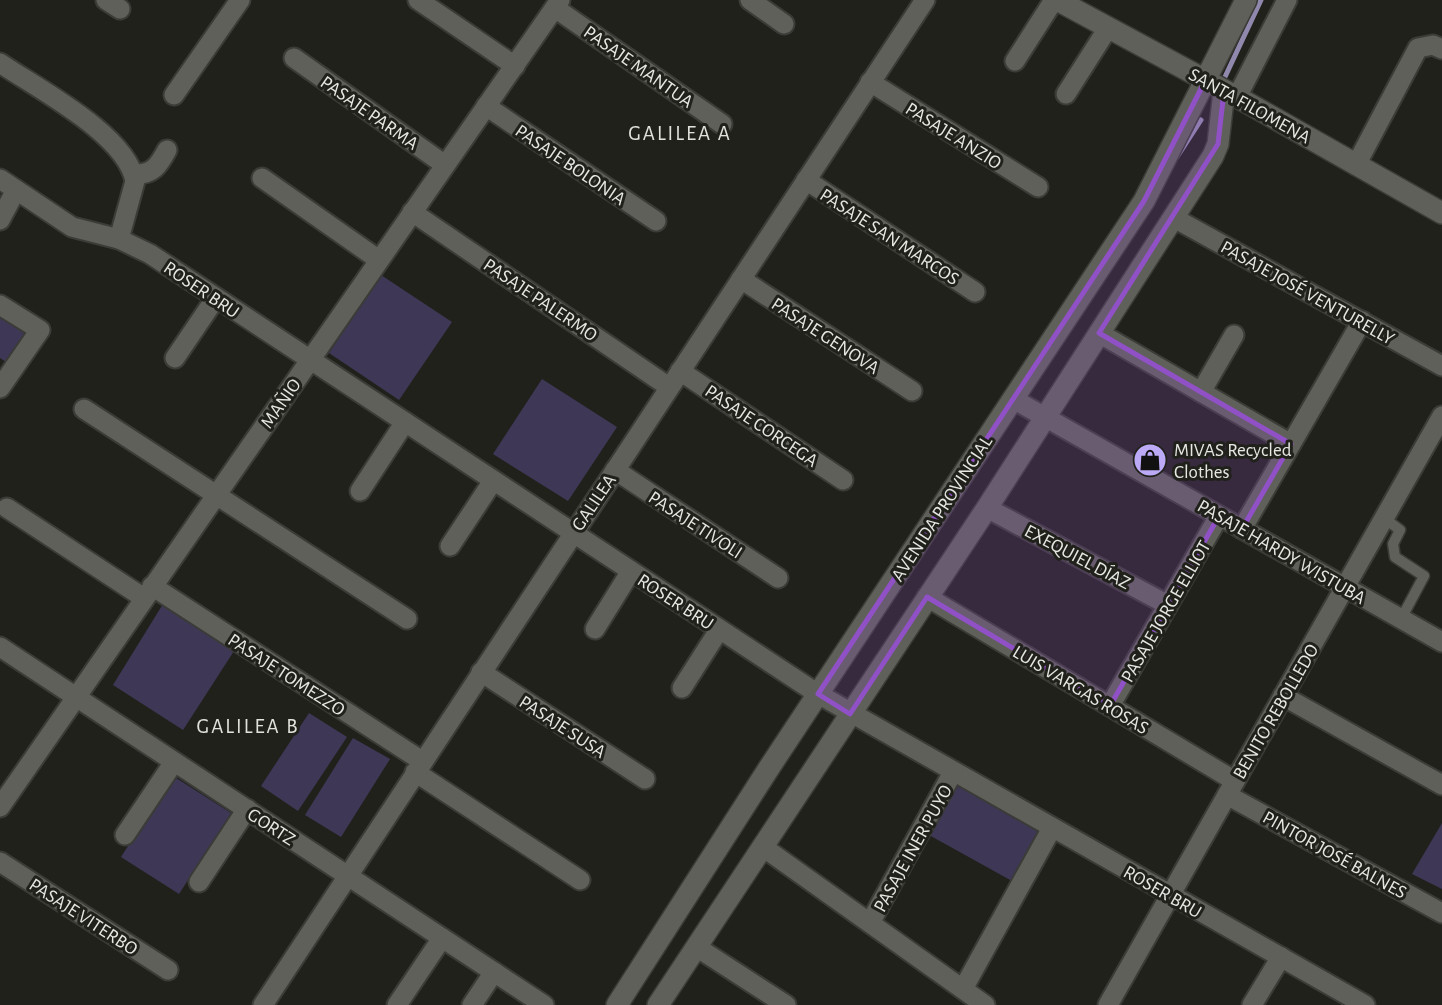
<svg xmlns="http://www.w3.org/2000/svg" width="1442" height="1005" viewBox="0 0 1442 1005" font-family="'Alegreya Sans',sans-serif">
  <rect width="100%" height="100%" fill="#21211c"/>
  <g fill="#3e3756">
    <polygon points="381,275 452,322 399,400 329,353"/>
    <polygon points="0,314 32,333 9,364 0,358"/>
    <polygon points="542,379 617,427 568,501 493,454"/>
    <polygon points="163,604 234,651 183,730 113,685"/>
    <polygon points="309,713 347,737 298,811 261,786"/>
    <polygon points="353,738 390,759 341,837 305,815"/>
    <polygon points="173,776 231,813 179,894 121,857"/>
    <polygon points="954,784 1042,830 1012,881 929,835"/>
    <polygon points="1442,823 1442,889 1412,874"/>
  </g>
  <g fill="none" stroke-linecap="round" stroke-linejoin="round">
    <g stroke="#9188ad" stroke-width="5">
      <polyline points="1224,79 1261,0"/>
      <polyline points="1177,157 1201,120"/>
    </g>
    <defs>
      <polyline id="service" points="1384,518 1400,530 1393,544 1395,557 1424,576 1401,619"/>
      <g id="minor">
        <polyline points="106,0 120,9"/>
        <polyline points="418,0 515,66"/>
        <polyline points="750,0 784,24"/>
        <polyline points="555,8 722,124"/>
        <polyline points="294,58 445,165"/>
        <polyline points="1015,61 1054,0"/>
        <path d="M0 63C38 89 126 134 135 181L119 239"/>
        <polyline points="870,82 1038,187"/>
        <polyline points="1066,94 1108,28"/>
        <polyline points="174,95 240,0"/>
        <polyline points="1237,97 1287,0"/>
        <polyline points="486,106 656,221"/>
        <polyline points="1356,165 1418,48 1433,45 1442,49"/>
        <path d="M134 174C153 175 159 165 167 150"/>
        <polyline points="262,178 379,260"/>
        <polyline points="0,179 72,227 119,239 150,254 818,694 1365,1005"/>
        <polyline points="806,180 975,292"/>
        <polyline points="412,212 669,387"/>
        <polyline points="1174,218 1442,366"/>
        <polyline points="0,220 16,190"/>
        <polyline points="741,279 912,391"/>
        <polyline points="0,305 40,330 0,388"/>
        <polyline points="1099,333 1291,444"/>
        <polyline points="175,358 215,299"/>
        <polyline points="680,371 843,480"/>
        <polyline points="1201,392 1234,335"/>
        <polyline points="1013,399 1442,642"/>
        <polyline points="84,409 407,619"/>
        <polyline points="615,470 778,578"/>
        <polyline points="360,491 405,422"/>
        <polyline points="7,508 144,598"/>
        <polyline points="987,508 1168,605"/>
        <polyline points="1242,529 1362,321"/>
        <polyline points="450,546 493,481"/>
        <polyline points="152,586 422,761"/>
        <polyline points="927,597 1235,781"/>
        <polyline points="595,629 631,571"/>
        <polyline points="0,647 544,1005"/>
        <polyline points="481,672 645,779"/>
        <polyline points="682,688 719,630"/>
        <polyline points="1283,696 1442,785"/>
        <polyline points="1110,706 1219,516"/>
        <polyline points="415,772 580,880"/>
        <polyline points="1227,795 1442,913"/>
        <polyline points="0,807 560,0"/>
        <polyline points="125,835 174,762"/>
        <polyline points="763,847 985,1005"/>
        <polyline points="0,862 168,970"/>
        <polyline points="199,882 247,809"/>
        <polyline points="870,923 953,772"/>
        <polyline points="698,948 786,1005"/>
        <polyline points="963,989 1052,828"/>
        <polyline points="263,1005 925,0"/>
        <polyline points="397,1005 442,938"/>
        <polyline points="472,1005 494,972"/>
        <polyline points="1108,1005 1442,416"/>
        <polyline points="1252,1005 1281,957"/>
      </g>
      <g id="tertiary">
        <polyline points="1057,0 1237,97 1442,213"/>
        <polyline points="617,1005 769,768 1144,201 1246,0"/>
        <polyline points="658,1005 987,508 1213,156 1218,144 1224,91"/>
      </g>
    </defs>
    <use href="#service" stroke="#3b3b38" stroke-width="13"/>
    <use href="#minor" stroke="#3b3b38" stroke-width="23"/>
    <use href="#tertiary" stroke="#3b3b38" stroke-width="24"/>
    <use href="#service" stroke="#60605a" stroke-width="10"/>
    <use href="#minor" stroke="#60605a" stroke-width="19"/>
    <use href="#tertiary" stroke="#60605a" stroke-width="21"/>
  </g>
  <path fill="#9151c6" fill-opacity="0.2" stroke="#9151c6" stroke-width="5" stroke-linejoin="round" d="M1205 81 1224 91 1218 144 1099 333 1291 444 1242 529 1219 516 1110 706 927 597 850 714 818 694 1144 201Z"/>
  <defs>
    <symbol id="shop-disc" viewBox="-11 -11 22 22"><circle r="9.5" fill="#bcaaf6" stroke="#21211c"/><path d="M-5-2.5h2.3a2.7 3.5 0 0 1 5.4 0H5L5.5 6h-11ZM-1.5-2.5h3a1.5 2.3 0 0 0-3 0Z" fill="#111"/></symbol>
  </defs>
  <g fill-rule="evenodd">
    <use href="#shop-disc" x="1131" y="441" width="38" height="38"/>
  </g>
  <g text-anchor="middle" stroke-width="6" stroke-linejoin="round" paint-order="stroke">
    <g font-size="19" fill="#e7e7e4" stroke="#21211c">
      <text transform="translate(639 66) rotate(35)" y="7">PASAJE MANTUA</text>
      <text transform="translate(1250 105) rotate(29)" y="7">SANTA FILOMENA</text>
      <text transform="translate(370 112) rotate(35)" y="7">PASAJE PARMA</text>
      <text transform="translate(954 135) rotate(32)" y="7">PASAJE ANZIO</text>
      <text transform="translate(571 164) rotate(34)" y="7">PASAJE BOLONIA</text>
      <text transform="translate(890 236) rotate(33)" y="7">PASAJE SAN MARCOS</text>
      <text transform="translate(202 289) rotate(34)" y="7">ROSER BRU</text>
      <text transform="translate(1308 292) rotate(29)" y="7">PASAJE JOSÉ VENTURELLY</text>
      <text transform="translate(541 299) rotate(34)" y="7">PASAJE PALERMO</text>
      <text transform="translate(826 335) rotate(33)" y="7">PASAJE GENOVA</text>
      <text transform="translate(280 403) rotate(-55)" y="7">MAÑIO</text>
      <text transform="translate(762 425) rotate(34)" y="7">PASAJE CORCEGA</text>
      <text transform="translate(593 502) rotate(-56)" y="7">GALILEA</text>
      <text transform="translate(941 508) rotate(-57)" y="7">AVENIDA PROVINCIAL</text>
      <text transform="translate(696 524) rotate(33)" y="7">PASAJE TIVOLI</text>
      <text transform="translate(1282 551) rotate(30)" y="7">PASAJE HARDY WISTUBA</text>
      <text transform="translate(1078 556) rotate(28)" y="7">EXEQUIEL DÍAZ</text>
      <text transform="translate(676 601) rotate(33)" y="7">ROSER BRU</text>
      <text transform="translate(1165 611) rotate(-60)" y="7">PASAJE JORGE ELLIOT</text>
      <text transform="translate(287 674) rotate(33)" y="7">PASAJE TOMEZZO</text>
      <text transform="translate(1081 689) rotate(31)" y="7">LUIS VARGAS ROSAS</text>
      <text transform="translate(1275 711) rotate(-60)" y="7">BENITO REBOLLEDO</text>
      <text transform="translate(563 726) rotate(33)" y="7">PASAJE SUSA</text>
      <text transform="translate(272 826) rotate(33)" y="7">GORTZ</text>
      <text transform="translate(912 848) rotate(-61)" y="7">PASAJE INER PUYO</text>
      <text transform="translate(1335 854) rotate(29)" y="7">PINTOR JOSÉ BALNES</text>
      <text transform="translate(1163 891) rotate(30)" y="7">ROSER BRU</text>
      <text transform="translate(84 916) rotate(33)" y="7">PASAJE VITERBO</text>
    </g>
    <g font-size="19" fill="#e7e7e4" stroke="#21211c" text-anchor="start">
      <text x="1174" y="456">MIVAS Recycled<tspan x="1174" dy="22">Clothes</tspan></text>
    </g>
    <g font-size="21" letter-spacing="2" fill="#e1e2db" stroke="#21211c">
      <text x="680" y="140">GALILEA A</text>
      <text x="248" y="733">GALILEA B</text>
    </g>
  </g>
</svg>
